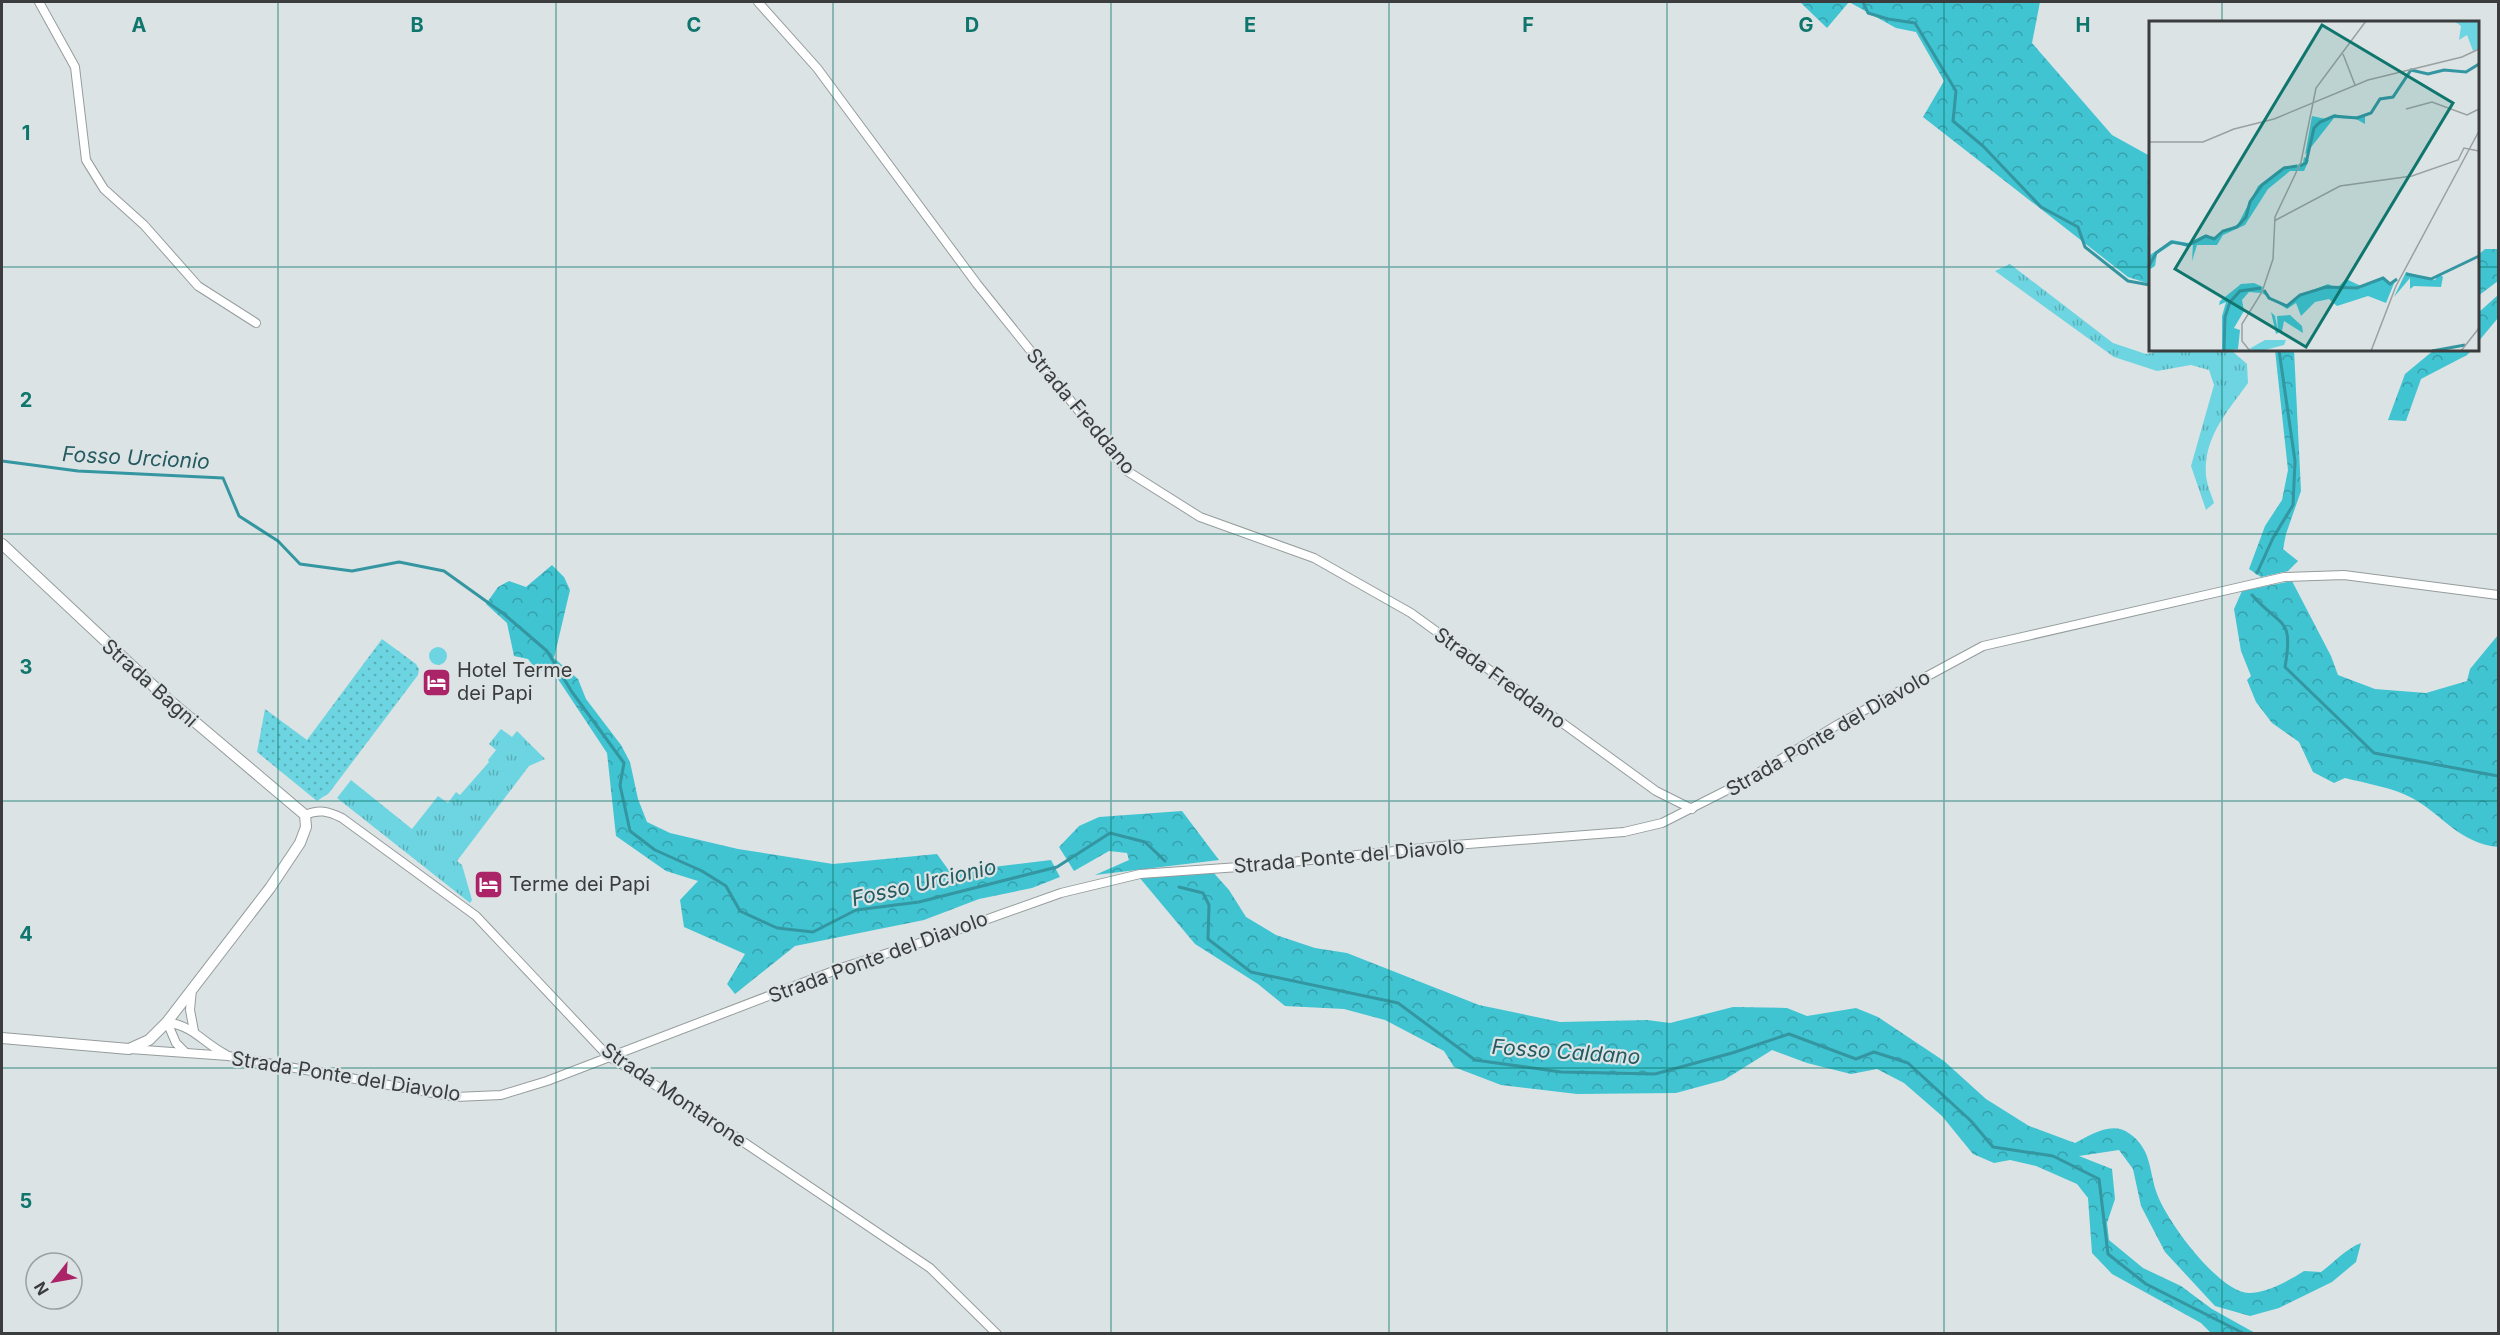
<svg xmlns="http://www.w3.org/2000/svg" width="2500" height="1335" viewBox="0 0 2500 1335" font-family="Inter,sans-serif">
  <defs>
    <pattern id="grass-tufts" width="24" height="20" patternUnits="userSpaceOnUse" patternTransform="scale(1.5)"><rect width="24" height="20" fill="#6cd5e1"/><path d="M3 7l-1-3M5 7V3M7 7l1-3M15 17l-1-3M17 17v-4M19 17l1-3" fill="none" stroke="#5aaeb8"/></pattern>
    <pattern id="forest-crowns" width="20" height="18" patternUnits="userSpaceOnUse" patternTransform="scale(1.5)"><rect width="20" height="18" fill="#40c4d2"/><path d="M2 6a3 3 0 1 1 6 0M12 15a3 3 0 1 1 6 0" fill="none" stroke="#37a0ac"/></pattern>
    <pattern id="garden-dots" width="8" height="8" patternUnits="userSpaceOnUse" patternTransform="scale(1.5)"><rect width="8" height="8" fill="#6cd5e1"/><path d="M2 2h.1M6 6h.1" fill="none" stroke="#5aaeb8" stroke-width="1.8" stroke-linecap="round"/></pattern>
  </defs>
  <rect width="100%" height="100%" fill="#dce3e4"/>
  <g fill="url(#grass-tufts)">
    <path d="M2010 264 2113 343 2146 354 2164 350H2231L2247 364 2248 383C2227 412 2203 438 2206 476 2207 485 2211 494 2214 503L2206 510 2191 466 2214 385 2209 370 2191 365 2157 371 2114 357 1995 271Z"/>
    <circle cx="438" cy="656" r="9"/>
    <polygon points="501,729 512,737 517,731 545,759 529,766 457,861 462,865 472,900 470,903 337,798 351,780 412,829 438,796 448,803 456,792 460,795 489,762 488,760 496,750 489,744"/>
  </g>
  <g fill="url(#forest-crowns)">
    <polygon points="1800,2 2040,2 2032,43 2112,135 2150,156 2150,284 2128,277 1923,117 1944,81 1916,32 1896,28 1849,2 1827,28"/>
    <polygon points="2485,249 2498,249 2498,281 2478,296 2478,255"/>
    <polygon points="2498,295 2498,318 2478,342 2478,313"/>
    <polygon points="2275,350 2294,350 2301,491 2286,534 2283,549 2298,561 2288,571 2261,577 2249,569 2265,526 2282,500 2288,470"/>
    <polygon points="2434,350 2472,350 2467,355 2421,379 2406,421 2388,420 2405,374"/>
    <polygon points="552,565 564,577 570,590 554,658 578,679 586,699 621,745 630,762 638,799 647,822 670,833 738,849 833,864 937,854 950,872 1051,860 1060,877 1032,888 979,899 924,920 795,946 735,994 727,984 745,954 684,927 680,900 698,881 666,871 616,836 607,753 550,667 538,672 528,659 514,656 507,623 486,604 498,587 509,581 526,587"/>
    <path d="M2292 581 2331 656 2338 675 2375 689 2426 693 2467 681 2470 669 2498 635V847C2459 843 2443 815 2412 798 2394 788 2365 783 2345 778L2334 783 2313 772 2299 742 2272 723 2256 702 2247 680 2251 676 2241 651 2234 609 2242 591Z"/>
    <polygon points="1182,811 1219,860 1095,875 1129,860 1127,853 1109,851 1074,871 1059,847 1079,826 1099,817"/>
    <path d="M1212 871 1229 890 1246 917 1276 935 1315 948 1347 953 1479 1005 1560 1022 1647 1020 1670 1023 1733 1007 1787 1008 1807 1016 1856 1008 1878 1017 1944 1061 1986 1099 2029 1126 2075 1143C2091 1135 2112 1120 2130 1134 2151 1149 2149 1169 2156 1191 2164 1218 2219 1293 2249 1293 2267 1293 2290 1280 2304 1271L2321 1272C2333 1263 2347 1248 2361 1243L2356 1262 2332 1282 2279 1308 2250 1316 2215 1306 2165 1252 2141 1206 2133 1169 2119 1150 2079 1156 2112 1169 2115 1199 2107 1223 2109 1240 2143 1268 2181 1286 2212 1309 2255 1333H2211L2201 1323 2112 1274 2092 1253 2088 1198 2077 1184 2036 1166 2010 1160 1994 1163 1973 1154 1942 1116 1904 1083 1877 1069 1851 1074 1807 1063 1772 1050 1724 1080 1676 1093 1577 1094 1501 1085 1454 1067 1444 1051 1385 1020 1344 1009 1285 1006 1258 984 1195 944 1139 877Z"/>
  </g>
  <polygon fill="url(#garden-dots)" points="382,639 416,664 419,669 418,675 329,793 317,801 257,752 265,709 307,740"/>
  <g fill="none" stroke-linecap="round" stroke-linejoin="round">
    <g stroke="#3396a1" stroke-width="3">
      <polyline points="1863,2 1868,13 1888,19 1915,23 1956,91 1953,121 1983,146 2041,207 2078,227 2085,247 2128,281 2150,285"/>
      <polyline points="2,461 78,471 223,478 239,516 278,541 300,564 352,571 399,562 444,571 504,614 547,651 572,692 624,763 620,785 630,831 655,850 702,871 726,886 740,911 777,928 813,932 856,910 919,902 1057,867 1110,833 1145,842 1165,861"/>
      <polyline points="2257,573 2273,538 2293,505 2295,461 2279,350"/>
      <path d="M2252 595C2281 628 2294 616 2285 667L2374 753 2498 776"/>
      <polyline points="1179,887 1203,893 1209,905 1208,939 1251,972 1398,1003 1475,1060 1561,1072 1655,1074 1732,1053 1789,1034 1856,1059 1874,1052 1908,1063 1971,1121 1993,1147 2053,1156 2099,1179 2108,1254 2146,1284 2245,1334"/>
    </g>
    <defs>
      <g id="minor">
        <polyline points="39,2 75,67 86,160 104,189 144,225 198,286 256,323"/>
        <polyline points="758,2 817,68 977,284 1127,471 1200,517 1314,558 1411,613 1656,791 1692,809"/>
        <path d="M305 815C319 809 328 811 342 818L476 916 608 1056 699 1112 930 1268 997 1334"/>
        <polyline points="192,989 190,1010 194,1031"/>
        <polyline points="130,1049 228,1056 455,1097 501,1095 547,1081 844,967 929,940 1061,893 1140,874 1253,866 1442,846 1624,832 1662,823 1745,781 1837,725 1983,646 2284,577 2344,575 2498,595"/>
        <path d="M186 1053 176 1043 167 1022C195 1027 202 1042 225 1054"/>
      </g>
      <polyline id="tertiary" points="2,544 162,694 305,815 306,827 300,843 270,888 167,1022 149,1040 129,1049 2,1038"/>
    </defs>
    <use href="#minor" stroke="#959c9c" stroke-width="10"/>
    <use href="#tertiary" stroke="#959c9c" stroke-width="12"/>
    <use href="#minor" stroke="#fff" stroke-width="8"/>
    <use href="#tertiary" stroke="#fff" stroke-width="10"/>
  </g>
  <path fill="none" stroke="#0f766e" stroke-width="1.5" stroke-opacity="0.55" d="M278 2V1334M556 2V1334M833 2V1334M1111 2V1334M1389 2V1334M1667 2V1334M1944 2V1334M2222 2V22M2 267H2150M2478 267H2498M2222 350V1334M2 534H2498M2 801H2498M2 1068H2498"/>
  <defs>
    <symbol id="hotel-square" viewBox="-11 -11 22 22"><rect x="-9" y="-9" width="18" height="18" rx="4" fill="#ac2468" stroke="#dce3e4"/><path d="M-6-4.5h1.5V1H6V5H4.5V3h-9V5H-6ZM-4 0a1.8 1.8 0 1 1 3.6 0ZM.5 0V-2.5h3Q6-2.5 6 0Z" fill="#fff"/></symbol>
  </defs>
  <g fill-rule="evenodd">
    <use href="#hotel-square" x="420" y="666" width="33" height="33"/>
    <use href="#hotel-square" x="472" y="868" width="33" height="33"/>
  </g>
  <g text-anchor="middle" stroke-width="4.5" stroke-linejoin="round" paint-order="stroke">
    <g font-size="20" fill="#3a3c3d" stroke="#dce3e4">
      <text transform="translate(1081 411) rotate(50)" y="7">Strada Freddano</text>
      <text transform="translate(1500 678) rotate(36)" y="7">Strada Freddano</text>
      <text transform="translate(150 683) rotate(42)" y="7">Strada Bagni</text>
      <text transform="translate(1828 733) rotate(-30)" y="7">Strada Ponte del Diavolo</text>
      <text transform="translate(1349 856) rotate(-5)" y="7">Strada Ponte del Diavolo</text>
      <text transform="translate(878 957) rotate(-20)" y="7">Strada Ponte del Diavolo</text>
      <text transform="translate(346 1076) rotate(9)" y="7">Strada Ponte del Diavolo</text>
      <text transform="translate(674 1095) rotate(34)" y="7">Strada Montarone</text>
    </g>
    <g font-size="20" fill="#3a3c3d" stroke="#dce3e4" text-anchor="start">
      <text x="457" y="677">Hotel Terme<tspan x="457" dy="23">dei Papi</tspan></text>
      <text x="509" y="891">Terme dei Papi</text>
    </g>
    <g font-size="21" font-style="italic" fill="#245a60" stroke="#dce3e4">
      <text transform="translate(136 458) rotate(3)" y="7">Fosso Urcionio</text>
      <text transform="translate(924 883) rotate(-13)" y="7">Fosso Urcionio</text>
      <text transform="translate(1566 1052) rotate(4)" y="7">Fosso Caldano</text>
    </g>
  </g>
  <g transform="translate(2149 21)">
    <rect width="330" height="330" fill="#dce3e4"/>
    <path d="M116 319H137L135 324 112 330 100 328Z" fill="#6cd5e1"/>
    <path d="M186 93 194 97 216 94V103L207 98 185 97 156 134 163 95 177 98ZM155 136 160 139 155 150H141L119 168 96 204 74 214 68 224H48L43 240 44 222 38 226 25 222 8 233 6 245 0 249 1 234 23 219 39 222 55 214 66 216 89 203 109 165 130 149 154 142ZM257 251 286 259 290 253 294 256 292 266 265 265 261 268V257L245 276ZM235 256 241 262 246 260 237 282 219 275 188 285 180 278 166 281 152 295 147 282 138 288 113 272 116 269 123 278 139 284 152 274 179 263 188 267 197 258 212 265ZM105 262 114 266 112 272 100 271 93 279 95 290 85 307 91 309 89 328 73 330V295L77 281 70 284 71 280 92 263ZM122 291 126 295 129 310 128 295 141 294 153 305 154 312 135 300 133 310 127 313Z" fill="#40c4d2"/>
    <path d="M305 0H330V27L324 30 318 14 310 19 312 5Z" fill="#6cd5e1"/>
    <path fill="none" stroke="#3396a1" stroke-width="3" d="M151 145 157 142 165 107 171 101 185 95 208 97 222 92 231 78 244 76 262 49 279 53 295 49 317 51 330 43M0 245 7 232 22 221 40 224 57 215 65 218 74 210 88 206 97 196 101 181 113 164 135 147 148 145M257 253 282 258 330 235M115 269 120 277 138 285 151 274 177 266 208 267 234 257 241 263 248 258M75 330 76 296 81 281 91 270 112 267M283 330 316 324"/>
    <path fill="none" stroke="#9ba0a1" stroke-width="1.5" d="M194 33 206 64M257 88 283 81 318 94 330 88M0 121H54L85 108 125 98 219 59 313 36 330 28M125 200 191 165 263 155 309 139 315 127 330 130M101 330 93 320V303L113 271 124 238 126 196 152 141 167 67 217 0M222 330 247 265 330 110M312 330 330 307"/>
    <path fill="#0f766e" fill-opacity="0.15" stroke="#0f766e" stroke-width="3" d="M173 4 304 82 157 326 26 248Z"/>
    <rect width="330" height="330" fill="none" stroke="#3a3c3d" stroke-width="3"/>
  </g>
  <g font-size="20" text-anchor="middle" font-weight="bold" fill="#0f766e" stroke="#dce3e4" stroke-width="4.5" stroke-linejoin="round" paint-order="stroke">
    <text x="139" y="32">A</text>
    <text x="417" y="32">B</text>
    <text x="694" y="32">C</text>
    <text x="972" y="32">D</text>
    <text x="1250" y="32">E</text>
    <text x="1528" y="32">F</text>
    <text x="1806" y="32">G</text>
    <text x="2083" y="32">H</text>
    <text x="26" y="140">1</text>
    <text x="26" y="407">2</text>
    <text x="26" y="674">3</text>
    <text x="26" y="941">4</text>
    <text x="26" y="1208">5</text>
  </g>
  <rect width="2500" height="1335" fill="none" stroke="#3a3c3d" stroke-width="6"/>
  <g transform="translate(54 1281) rotate(239)"><circle r="28" fill="#dce3e4" stroke="#9ba0a1" stroke-width="1.5"/>
  <path d="M0-4.5L10 22L0 15L-10 22Z" fill="#ac2468"/>
  <text y="-9" font-size="16" font-weight="bold" text-anchor="middle" fill="#3a3c3d">N</text>
  </g>
</svg>
